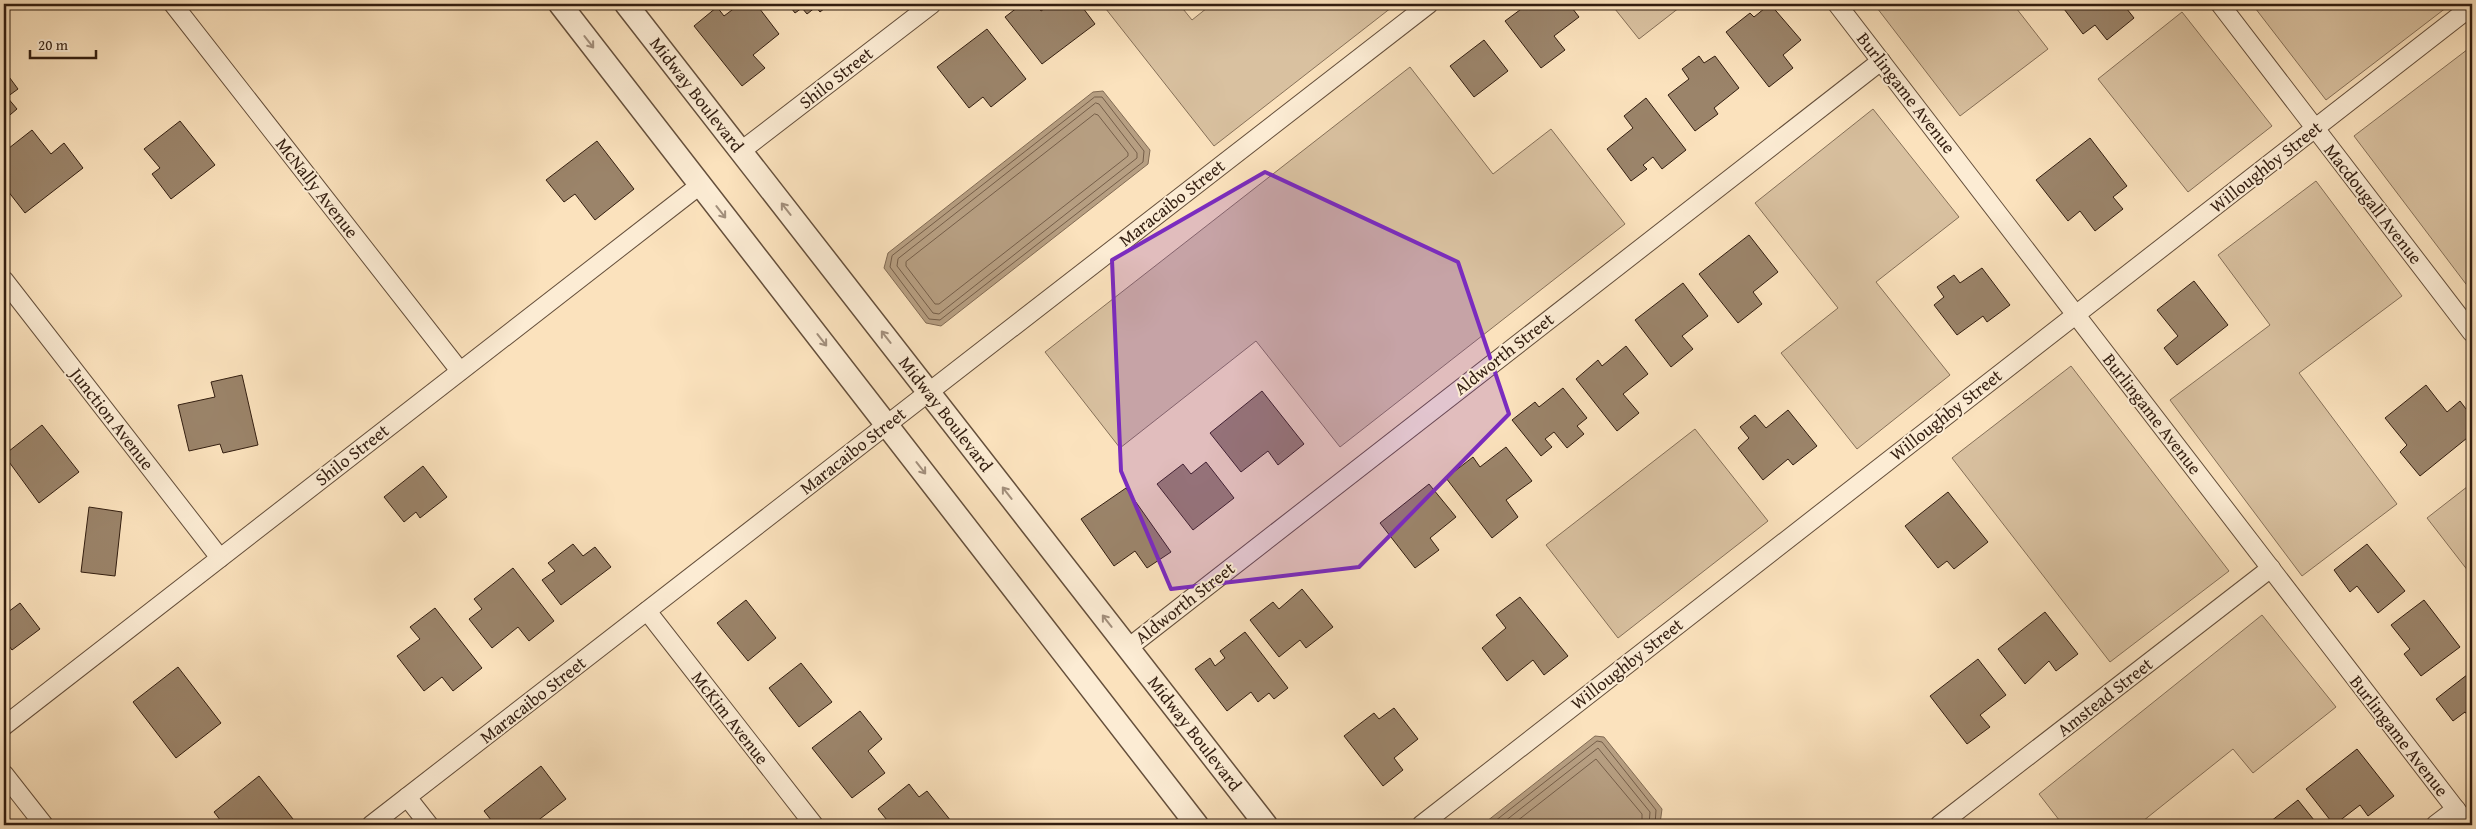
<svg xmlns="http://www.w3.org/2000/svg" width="2476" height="829" viewBox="0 0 2476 829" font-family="'Gentium Book Plus',serif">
  <rect width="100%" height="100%" fill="#fbe2bd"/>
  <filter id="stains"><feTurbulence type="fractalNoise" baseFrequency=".004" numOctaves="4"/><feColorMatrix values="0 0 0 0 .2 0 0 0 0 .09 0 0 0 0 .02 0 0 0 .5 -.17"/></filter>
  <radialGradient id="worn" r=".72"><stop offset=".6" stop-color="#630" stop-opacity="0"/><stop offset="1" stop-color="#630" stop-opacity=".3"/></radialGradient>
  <g fill="#d9c1a0" stroke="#867058">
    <polygon points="1102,4 1179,4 1192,20 1212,4 1396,4 1214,146"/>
    <polygon points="1611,4 1684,4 1639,39"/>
    <polygon points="1874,4 2013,4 2048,49 1960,116"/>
    <polygon points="2252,4 2451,4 2326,100"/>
    <polygon points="2182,12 2272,126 2188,192 2098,79"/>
    <polygon points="2472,46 2472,292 2354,136"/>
    <polygon points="1410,67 1493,174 1551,129 1625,224 1340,447 1256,341 1120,448 1045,352"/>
    <polygon points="1873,109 1959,217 1876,282 1950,375 1857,449 1781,353 1838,308 1755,203"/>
    <polygon points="2316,181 2402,296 2299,373 2397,504 2302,576 2170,400 2270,325 2218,255"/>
    <polygon points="2071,366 2229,571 2110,662 1952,458"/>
    <polygon points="1695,429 1768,521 1618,638 1546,545"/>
    <polygon points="2472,483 2472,576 2427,518"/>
    <polygon points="2262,615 2336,707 2253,773 2233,749 2138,825 2063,825 2039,794"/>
  </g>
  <g fill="#b79f82" stroke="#826b54">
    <polygon points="1103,91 1150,150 1148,164 941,326 926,323 884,268 888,253 1093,92"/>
    <polygon points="1595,736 1604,737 1662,809 1660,824 1482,825"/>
  </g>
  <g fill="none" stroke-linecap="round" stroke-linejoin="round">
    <g stroke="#755e49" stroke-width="1">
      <polygon points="1095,97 1102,97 1144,151 1143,162 940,320 929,319 890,267 892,256"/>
      <polygon points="1096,103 1099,104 1137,153 1137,158 939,314 933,313 897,266 898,259"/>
      <polygon points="1095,114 1098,115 1128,153 1128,156 939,304 935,304 906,266 906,262"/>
      <polyline points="1490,825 1597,741 1602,742 1656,810 1655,825"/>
      <polyline points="1500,825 1598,748 1650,812 1649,825"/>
      <polyline points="1512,825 1596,759 1642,814 1642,825"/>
    </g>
  </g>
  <g fill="#9b846a" stroke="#331e10">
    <polygon points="740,4 756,4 779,34 753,55 765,68 742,86 694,26 717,7 724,16"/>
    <polygon points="788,4 830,4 820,12 816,7 807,14 802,8 795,13"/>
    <polygon points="1022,4 1036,4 1041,11 1051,4 1080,4 1095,24 1042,64 1005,17"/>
    <polygon points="1528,4 1569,4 1579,17 1554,36 1565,50 1541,68 1505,21"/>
    <polygon points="1770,4 1801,40 1783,55 1793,68 1769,87 1726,32 1750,13 1754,17"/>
    <polygon points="2062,4 2123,4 2134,18 2107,40 2095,25 2083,34 2061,5"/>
    <polygon points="987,29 1026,79 991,107 983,97 969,108 937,67"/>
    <polygon points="1484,40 1508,71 1474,97 1450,66"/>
    <polygon points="1699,56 1704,63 1715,56 1739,88 1714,108 1718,114 1695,131 1668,95 1689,79 1682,69"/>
    <polygon points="4,70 18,89 7,97 17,109 4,120"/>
    <polygon points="1646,98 1686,150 1662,169 1653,157 1643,165 1647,169 1631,181 1607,149 1633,128 1624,116"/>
    <polygon points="180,121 215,165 171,199 152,174 160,168 144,149"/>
    <polygon points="32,130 51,154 64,143 83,168 25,213 4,186 4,152"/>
    <polygon points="2090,138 2127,186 2113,197 2123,209 2095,231 2080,211 2068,221 2036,180"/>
    <polygon points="597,141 634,189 595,220 575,194 564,202 546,180"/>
    <polygon points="1749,235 1778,272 1753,292 1762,304 1738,323 1699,274"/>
    <polygon points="1982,268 2010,305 1987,322 1983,316 1957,335 1934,305 1944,297 1937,287 1954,275 1960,283"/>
    <polygon points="2194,281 2228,325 2177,365 2164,348 2178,336 2157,310"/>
    <polygon points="1683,283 1708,316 1682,336 1693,349 1671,367 1635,320"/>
    <polygon points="1626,346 1648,374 1623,394 1639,413 1617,431 1576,379 1598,360 1602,366"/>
    <polygon points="242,375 258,445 223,453 220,444 189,451 178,405 215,397 211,382"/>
    <polygon points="2426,385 2447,412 2460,401 2472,417 2472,434 2420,476 2400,452 2407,445 2385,418"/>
    <polygon points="1563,388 1587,418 1577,426 1584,434 1567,448 1554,432 1545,439 1552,447 1541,456 1512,420 1535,402 1539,407"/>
    <polygon points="1262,391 1304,444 1278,465 1268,451 1241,472 1210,433"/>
    <polygon points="1788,410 1817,446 1793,465 1788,459 1763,480 1738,448 1749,438 1740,427 1755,415 1766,428"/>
    <polygon points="42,425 79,472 39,503 4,455"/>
    <polygon points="1506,447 1532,481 1506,500 1518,517 1492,538 1446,478 1473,457 1480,467"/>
    <polygon points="1206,462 1234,498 1193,530 1157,484 1183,464 1191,474"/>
    <polygon points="423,466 447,497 420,518 416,512 404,522 384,497"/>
    <polygon points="1429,484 1456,517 1430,538 1439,550 1415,568 1380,523"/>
    <polygon points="1126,488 1171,552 1147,568 1135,551 1114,566 1081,519"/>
    <polygon points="1948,492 1988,542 1954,569 1947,561 1938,568 1905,526"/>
    <polygon points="89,507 122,512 115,576 81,572"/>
    <polygon points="573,544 583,556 595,547 611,567 561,605 542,580 555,571 548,563"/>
    <polygon points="2367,544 2405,591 2378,613 2357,586 2350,592 2334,570"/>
    <polygon points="513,568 554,621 529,641 518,627 492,648 469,619 482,609 474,599"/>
    <polygon points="1302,589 1333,627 1306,648 1300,640 1279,657 1250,620 1273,602 1279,609"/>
    <polygon points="1520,597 1568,656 1544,675 1533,660 1507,681 1482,648 1506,628 1496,615"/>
    <polygon points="746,600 776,638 748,661 717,623"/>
    <polygon points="2424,600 2460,647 2421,676 2404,654 2410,649 2391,625"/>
    <polygon points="20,603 40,629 12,650 4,639 4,615"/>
    <polygon points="435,608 482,668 453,691 442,677 424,691 397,656 420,639 410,627"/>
    <polygon points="2045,612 2078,654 2056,671 2049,661 2025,684 1998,649"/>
    <polygon points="1245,632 1288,688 1274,699 1269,693 1258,702 1251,692 1227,711 1195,669 1210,658 1215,666 1225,658 1220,651"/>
    <polygon points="1978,659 2006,695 1980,715 1990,727 1967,744 1930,696"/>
    <polygon points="801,663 832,702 799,727 769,688"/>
    <polygon points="178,667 221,723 176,758 133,702"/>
    <polygon points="2472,671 2472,721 2465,712 2453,721 2436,699"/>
    <polygon points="1394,708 1418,739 1394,758 1403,770 1383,786 1344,736 1374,713 1379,719"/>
    <polygon points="860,711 882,739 868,751 885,773 852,798 812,748"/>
    <polygon points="2357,749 2394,796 2368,816 2360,805 2334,825 2306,789"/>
    <polygon points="541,766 566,799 532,825 495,825 484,811"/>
    <polygon points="259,776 293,819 286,825 224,825 214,812"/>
    <polygon points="909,784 919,797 927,791 951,821 946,825 891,825 878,809"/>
    <polygon points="2298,800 2318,825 2266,825"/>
  </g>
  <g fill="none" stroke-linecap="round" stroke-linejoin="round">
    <defs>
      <g id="minor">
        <polyline points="173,4 460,371"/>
        <polyline points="1837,4 2468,825"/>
        <polyline points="2220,4 2472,333"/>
        <polyline points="741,151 932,4"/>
        <polyline points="4,280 220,558"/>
        <polyline points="647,611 814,825"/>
        <polyline points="1128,648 1881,61"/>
        <polyline points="4,726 700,185"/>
        <polyline points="4,774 44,825"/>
        <polyline points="407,797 429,825"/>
        <polyline points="371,825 1429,4"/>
        <polyline points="1421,825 2472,6"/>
        <polyline points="1939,825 2271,568"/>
        <polyline points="2435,825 2456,809"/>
      </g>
      <g id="tertiary">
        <polyline points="560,4 1197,825"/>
        <path id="s1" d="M626 4 1266 825"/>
      </g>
    </defs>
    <use href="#minor" stroke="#654f3b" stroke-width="20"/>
    <use href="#tertiary" stroke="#654f3b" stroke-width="25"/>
    <use href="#minor" stroke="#fcecd4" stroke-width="18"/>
    <use href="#tertiary" stroke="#fcecd4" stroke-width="22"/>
  </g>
  <defs><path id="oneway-shaft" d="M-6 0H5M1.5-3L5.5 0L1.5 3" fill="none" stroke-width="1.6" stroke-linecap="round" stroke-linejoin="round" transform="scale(1.25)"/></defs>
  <g stroke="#a28f7c">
    <use href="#oneway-shaft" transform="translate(589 42) rotate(52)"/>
    <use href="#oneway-shaft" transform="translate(786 209) rotate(-128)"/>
    <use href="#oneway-shaft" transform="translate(721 212) rotate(52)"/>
    <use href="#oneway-shaft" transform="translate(886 337) rotate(-128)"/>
    <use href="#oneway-shaft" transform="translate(822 340) rotate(52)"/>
    <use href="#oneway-shaft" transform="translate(921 468) rotate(52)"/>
    <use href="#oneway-shaft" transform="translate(1007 493) rotate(-128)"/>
    <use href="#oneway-shaft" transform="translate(1107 621) rotate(-128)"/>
  </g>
  <path fill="#7b2cbf" fill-opacity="0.2" stroke="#7b2cbf" stroke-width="4" stroke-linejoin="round" d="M1265 172 1458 262 1509 414 1359 567 1171 589 1121 471 1112 260Z"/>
  <g text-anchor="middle" stroke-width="4" stroke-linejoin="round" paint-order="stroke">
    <g font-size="18" fill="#331e10" stroke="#fcecd4">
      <text transform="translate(836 78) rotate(-38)" y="6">Shilo Street</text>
      <text transform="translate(1906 93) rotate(52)" y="6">Burlingame Avenue</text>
      <text dy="6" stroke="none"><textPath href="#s1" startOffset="115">Midway Boulevard</textPath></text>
      <text transform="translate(2266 167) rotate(-38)" y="6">Willoughby Street</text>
      <text transform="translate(317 188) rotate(52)" y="6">McNally Avenue</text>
      <text transform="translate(1172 203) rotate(-38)" y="6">Maracaibo Street</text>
      <text transform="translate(2373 204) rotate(52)" y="6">Macdougall Avenue</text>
      <text transform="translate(1504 354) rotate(-38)" y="6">Aldworth Street</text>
      <text transform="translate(2152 414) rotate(52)" y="6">Burlingame Avenue</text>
      <text dy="6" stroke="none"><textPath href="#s1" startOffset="520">Midway Boulevard</textPath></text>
      <text transform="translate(1946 415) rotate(-38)" y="6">Willoughby Street</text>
      <text transform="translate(112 419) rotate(52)" y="6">Junction Avenue</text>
      <text transform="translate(853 451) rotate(-38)" y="6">Maracaibo Street</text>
      <text transform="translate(352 455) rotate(-38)" y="6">Shilo Street</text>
      <text transform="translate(1185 603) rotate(-38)" y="6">Aldworth Street</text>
      <text transform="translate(1627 664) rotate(-38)" y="6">Willoughby Street</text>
      <text transform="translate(2105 697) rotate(-38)" y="6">Amstead Street</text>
      <text transform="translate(533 700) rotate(-38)" y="6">Maracaibo Street</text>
      <text transform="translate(730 718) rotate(52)" y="6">McKim Avenue</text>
      <text dy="6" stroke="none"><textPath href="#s1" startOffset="925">Midway Boulevard</textPath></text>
      <text transform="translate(2399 736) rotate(52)" y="6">Burlingame Avenue</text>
    </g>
  </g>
  <rect width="2476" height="829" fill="none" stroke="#fbe2bd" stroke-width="20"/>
  <rect x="5" y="5" width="2466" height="819" fill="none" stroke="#331e10" stroke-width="2.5"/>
  <rect x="10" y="10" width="2456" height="809" fill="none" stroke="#331e10"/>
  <path d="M30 50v8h66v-8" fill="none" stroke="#331e10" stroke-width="2.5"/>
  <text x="38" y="50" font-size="15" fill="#331e10" stroke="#fcecd4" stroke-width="4" paint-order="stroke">20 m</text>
  <rect width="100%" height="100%" filter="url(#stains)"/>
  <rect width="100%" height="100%" fill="url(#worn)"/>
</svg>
